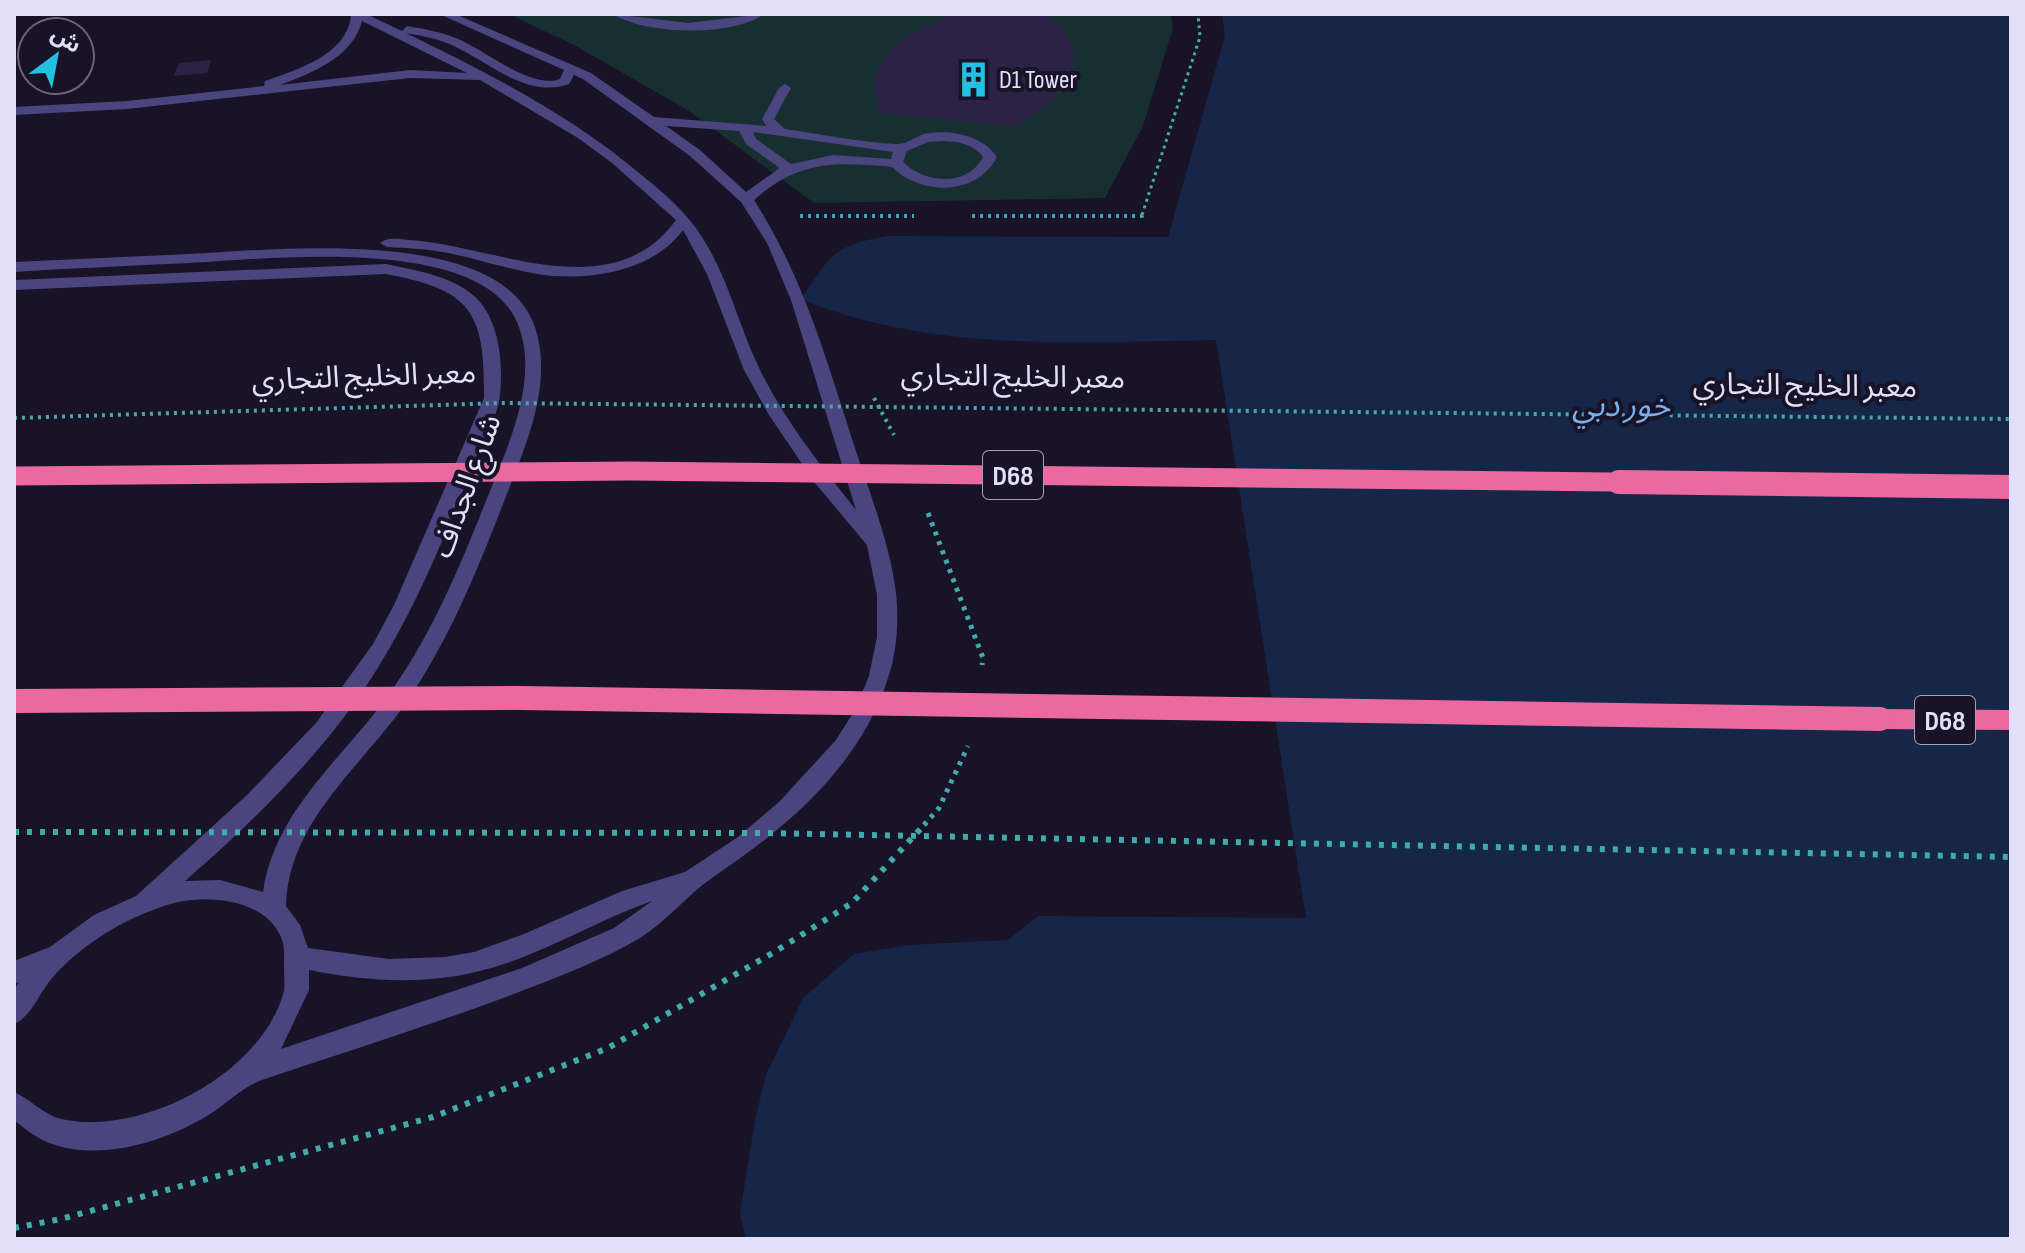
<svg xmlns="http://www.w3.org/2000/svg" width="2025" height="1253" viewBox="0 0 2025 1253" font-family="'Sofia Sans Condensed','Noto Sans Arabic',sans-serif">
  <rect width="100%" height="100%" fill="#181326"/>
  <polygon fill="#172f30" points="509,14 1171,14 1173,28 1143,126 1105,198 814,203 689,111 576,46"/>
  <path fill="#162648" d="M1222 14H2011V1239H746L740 1214 755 1120 766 1075 803 998 854 954 908 945 1008 940 1038 916H1044L1306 918 1216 340C1078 342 932 353 801 299 832 255 831 246 887 236L1168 237 1225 36Z"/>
  <g fill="#2b2245">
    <polygon points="953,14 1049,16 1065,32 1073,50 1073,69 1064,88 1046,107 1015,126 881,113 874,89 878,69 891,51 911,34"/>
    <polygon points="211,60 207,73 174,76 179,63"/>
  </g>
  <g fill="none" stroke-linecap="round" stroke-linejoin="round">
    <polyline stroke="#41aaab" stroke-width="3" stroke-dasharray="3 4" stroke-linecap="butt" points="1142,215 1200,37 1198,14"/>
    <g stroke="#41aaab" stroke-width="4" stroke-dasharray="3 5" stroke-linecap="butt">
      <polyline points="800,216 914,216"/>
      <polyline points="972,216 1142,216 1143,213"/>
      <polyline points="874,398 894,435"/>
    </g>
    <g stroke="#41aaab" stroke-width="5" stroke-dasharray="4 6" stroke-linecap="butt">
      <polyline points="928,513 983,658 982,665"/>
      <polyline points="924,825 939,808 968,746"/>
    </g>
    <polyline stroke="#41aaab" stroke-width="6" stroke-dasharray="5 8" stroke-linecap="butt" points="14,1228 61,1219 433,1117 608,1048 776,951 852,903 926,823"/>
    <g fill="#4b457f" fill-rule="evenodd">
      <path d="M351 14H366L402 31 407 26C424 29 441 32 456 38 484 49 531 90 560 79L564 70 439 14H455L591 73 654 117 766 126 762 119 779 88 785 84 791 88 774 119 785 129C821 134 859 142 895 144 906 145 914 137 924 134 950 129 982 135 997 157 977 196 921 196 892 167 834 162 800 160 754 200 805 280 827 362 856 451 871 497 890 544 896 593 899 620 897 652 888 678 860 767 786 828 712 878 686 896 667 921 640 938 603 960 560 976 519 992 435 1024 348 1051 262 1080 242 1087 228 1103 210 1114 166 1142 97 1163 47 1142 35 1137 24 1128 14 1120V1092C30 1099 44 1115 61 1119 142 1137 262 1074 284 991 285 984 284 975 284 967 284 957 285 946 281 937 264 899 209 894 174 903 128 916 84 942 52 978 40 992 31 1017 14 1024V990L19 982 14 984V961L50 947 94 915 136 896 247 795 316 723 373 644 394 605 484 398C485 312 472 290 386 274L14 290V280L386 264C418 271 457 276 480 302 500 326 503 365 500 395 498 417 482 442 474 463 436 559 397 654 330 735 287 788 237 836 185 881L220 880 263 892C275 807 349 754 394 687 437 625 464 556 492 486 512 437 541 370 515 318 473 235 266 259 189 263 131 266 72 268 14 272V262C72 259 131 257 189 254 273 250 493 225 533 322 554 375 530 436 510 486 481 561 452 636 406 703 361 767 288 822 286 906L300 925 308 948 389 959 445 957 474 952 524 934 622 891 685 872 738 837 779 802 836 740 855 710 869 676 877 637V595L867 545 815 483 769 415 744 370 707 274 683 230C653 272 586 282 537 274 507 269 478 259 448 253 428 249 407 248 387 247L380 243C387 237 398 239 409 240 494 245 611 309 676 220L612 163 578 138 480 80 410 78 127 109 14 115V107L127 101 264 86 265 81C297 70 349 54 351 14ZM362 21 467 73 410 70 280 85C312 73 353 57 362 21ZM406 33C423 36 439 39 454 46 490 63 528 99 569 84L574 75 583 79 690 156 741 202 767 243 791 300 856 510C821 466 785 421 760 370 739 327 729 279 702 237 687 213 666 195 644 177 573 116 490 74 406 33ZM666 126 739 131 746 144 780 168 746 192 700 150ZM753 132 893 152 891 159 833 155 791 164 756 139ZM944 141C960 142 973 144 983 157 968 187 925 184 903 162L907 151 928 142ZM652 901 614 928 522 968 281 1049 309 990V970C375 983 439 986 504 964 555 947 601 919 652 901Z"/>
      <path d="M613 14 688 23 764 14C734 37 644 35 613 14Z"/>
    </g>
    <polygon fill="#ea699e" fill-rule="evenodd" points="1880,709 2011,710 2011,730 1880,729 1871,726 1867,719 1871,712"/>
    <polyline stroke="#41aaab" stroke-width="4" stroke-dasharray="3 5" stroke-linecap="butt" points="14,418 505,403 2011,419"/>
    <polyline stroke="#41aaab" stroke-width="6" stroke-dasharray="5 8" stroke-linecap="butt" points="14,832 763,833 2011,857"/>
    <polyline stroke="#ea699e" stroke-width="19" points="14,476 631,471 1791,484"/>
    <g stroke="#ea699e" stroke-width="24">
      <polyline points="1619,482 2011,487"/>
      <polyline points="14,701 520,698 1880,719"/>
    </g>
  </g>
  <defs>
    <symbol id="building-bare" viewBox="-9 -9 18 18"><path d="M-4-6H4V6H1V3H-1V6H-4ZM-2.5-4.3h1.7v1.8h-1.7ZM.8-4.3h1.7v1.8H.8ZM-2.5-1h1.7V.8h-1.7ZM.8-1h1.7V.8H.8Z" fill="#23c1e1" stroke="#181326" stroke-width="2.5" paint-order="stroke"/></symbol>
  </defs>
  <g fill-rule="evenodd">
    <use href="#building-bare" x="948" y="54" width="51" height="51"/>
  </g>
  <g text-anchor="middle" stroke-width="8" stroke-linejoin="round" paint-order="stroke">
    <g font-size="26" fill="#e3defa" stroke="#181326" text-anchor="start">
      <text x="999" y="88">D1 Tower</text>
    </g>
    <g fill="#181326" stroke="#a6a1ba" stroke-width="2">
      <rect x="983" y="451" width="60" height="48" rx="6"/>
      <rect x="1915" y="696" width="60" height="48" rx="6"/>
    </g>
    <g font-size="28" font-weight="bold" fill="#e3defa">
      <text x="1013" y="485">D68</text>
      <text x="1945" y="730">D68</text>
    </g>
    <g font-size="30" fill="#e3defa" stroke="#181326">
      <text transform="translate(364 376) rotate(-2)" y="10">معبر الخليج التجاري</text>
      <text transform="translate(1013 376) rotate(1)" y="10">معبر الخليج التجاري</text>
      <text transform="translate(1805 385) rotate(1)" y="10">معبر الخليج التجاري</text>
      <text transform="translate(466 486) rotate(-70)" y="10">شارع الجداف</text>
    </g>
    <g font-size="32" font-style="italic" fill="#79afed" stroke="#181326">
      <text x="1621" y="416">خور دبي</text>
    </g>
  </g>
  <rect width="2025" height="1253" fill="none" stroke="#e3defa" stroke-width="32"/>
  <g transform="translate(56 56) rotate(32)"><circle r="38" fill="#181326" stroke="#69647b" stroke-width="2"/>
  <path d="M0-6L14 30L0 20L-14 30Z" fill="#23c1e1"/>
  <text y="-12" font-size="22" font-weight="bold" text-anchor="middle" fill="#e3defa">ش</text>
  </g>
</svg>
